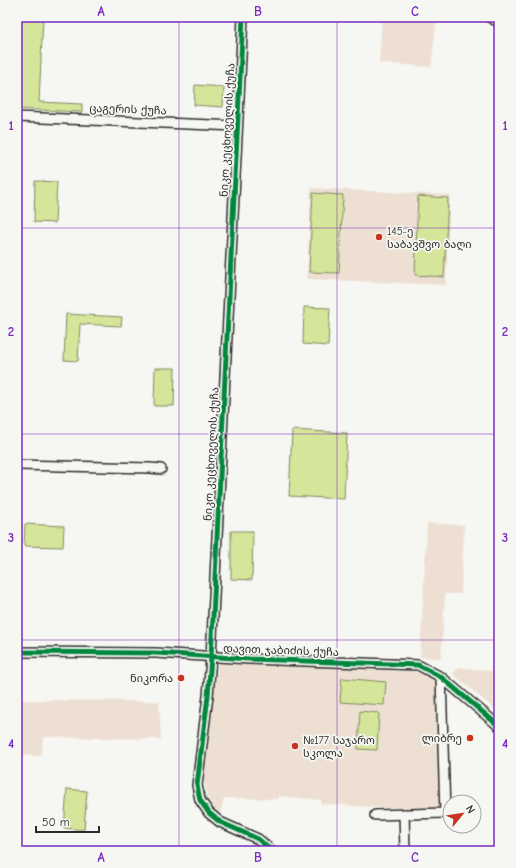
<svg xmlns="http://www.w3.org/2000/svg" width="516" height="868" viewBox="0 0 516 868" font-family="'Comic Neue','Noto Sans Georgian',sans-serif">
  <rect width="100%" height="100%" fill="#f6f6f2"/>
  <filter id="ink" filterUnits="userSpaceOnUse"><feTurbulence type="fractalNoise" baseFrequency=".025" numOctaves="2"/><feDisplacementMap in="SourceGraphic" scale="8" xChannelSelector="R" yChannelSelector="G"/><feConvolveMatrix kernelMatrix="1 2 1 2 8 2 1 2 1" color-interpolation-filters="sRGB"/></filter>
  <g filter="url(#ink)">
    <g fill="#ede0d3">
      <polygon points="382,17 437,17 431,67 379,63"/>
      <polygon points="311,188 450,195 446,285 307,279"/>
      <polygon points="427,523 464,525 461,594 445,594 441,658 420,657"/>
      <polygon points="223,661 422,672 439,685 443,808 440,811 321,804 321,800 279,796 279,799 224,798 220,814 215,811 208,799 204,781 208,711 211,706 218,664"/>
      <polygon points="459,667 499,672 499,713 453,674"/>
      <polygon points="17,700 159,701 161,739 46,737 43,739 41,756 17,755"/>
    </g>
    <g fill="#d5e69a" stroke="#808862">
      <polygon points="17,17 43,17 39,102 82,104 82,112 17,109"/>
      <polygon points="195,85 224,87 223,107 194,105"/>
      <polygon points="35,181 57,182 55,223 34,222"/>
      <polygon points="313,193 343,195 339,273 309,272"/>
      <polygon points="418,196 448,198 444,277 415,275"/>
      <polygon points="304,307 330,308 328,346 303,344"/>
      <polygon points="66,314 122,317 121,326 80,324 78,361 64,360"/>
      <polygon points="155,368 175,368 174,406 154,406"/>
      <polygon points="292,430 347,433 344,499 289,496"/>
      <polygon points="25,524 64,526 63,547 24,546"/>
      <polygon points="231,531 253,531 252,580 231,579"/>
      <polygon points="342,678 386,682 384,705 340,702"/>
      <polygon points="360,711 379,713 377,750 358,749"/>
      <polygon points="67,789 87,791 84,830 64,828"/>
    </g>
    <g fill="none" stroke-linecap="round" stroke-linejoin="round">
      <defs>
        <g id="minor">
          <polyline points="243,17 211,657 208,696 197,785 200,800 209,813 220,822 258,839 272,851"/>
          <polyline points="17,117 237,126"/>
          <polyline points="17,465 150,468 161,469"/>
          <polyline points="17,652 156,653 249,659 418,665 441,677 499,726"/>
          <polyline points="404,814 405,851"/>
          <polyline points="375,815 445,813 441,677"/>
        </g>
        <polyline id="major" points="491,17 499,21"/>
      </defs>
      <use href="#minor" stroke="#2b2b2b" stroke-width="12"/>
      <use href="#major" stroke="#2b2b2b" stroke-width="14"/>
      <use href="#minor" stroke="#f6f6f2" stroke-width="9"/>
      <use href="#major" stroke="#f9e181" stroke-width="11"/>
      <defs>
        <g id="cycleway">
          <polyline points="243,17 211,657 208,696 197,785 200,800 209,813 220,822 258,839 272,851"/>
          <polyline points="17,652 156,653 249,659 418,665 441,677 499,726"/>
        </g>
      </defs>
      <use href="#cycleway" stroke="#f6f6f2" stroke-width="8"/>
      <use href="#cycleway" stroke="#00873e" stroke-width="5"/>
    </g>
  </g>
  <path fill="none" stroke="#7b2cbf" stroke-width="1" stroke-opacity="0.55" d="M179 17V851M337 17V851M17 228H499M17 434H499M17 640H499"/>
  <g fill="#c8321e" stroke="#f6f6f2" stroke-width="1.5">
    <circle cx="379" cy="237" r="4"/>
    <circle cx="181" cy="678" r="4"/>
    <circle cx="470" cy="738" r="4"/>
    <circle cx="295" cy="746" r="4"/>
  </g>
  <g text-anchor="middle" stroke-width="3.5" stroke-linejoin="round" paint-order="stroke">
    <g font-size="11" fill="#2b2b2b" stroke="#f6f6f2">
      <text transform="translate(128 109) rotate(2)" y="4">ცაგერის ქუჩა</text>
      <text transform="translate(227 130) rotate(-87)" y="4">ნიკო კეცხოველის ქუჩა</text>
      <text transform="translate(211 454) rotate(-87)" y="4">ნიკო კეცხოველის ქუჩა</text>
      <text transform="translate(281 650) rotate(2)" y="4">დავით ჯაბიძის ქუჩა</text>
    </g>
    <g font-size="11" fill="#2b2b2b" stroke="#f6f6f2" text-anchor="start">
      <text x="387" y="235">145-ე<tspan x="387" dy="13">საბავშვო ბაღი</tspan></text>
      <text x="173" y="682" text-anchor="end">ნიკორა</text>
      <text x="462" y="742" text-anchor="end">ლიბრე</text>
      <text x="303" y="744">№177 საჯარო<tspan x="303" dy="13">სკოლა</tspan></text>
    </g>
  </g>
  <rect width="516" height="868" fill="none" stroke="#f6f6f2" stroke-width="44"/>
  <g transform="translate(462 814) rotate(60)"><circle r="19" fill="#f6f6f2" stroke="#a5a5a2"/>
  <path d="M0-3L7 15L0 10L-7 15Z" fill="#c8321e"/>
  <text y="-6" font-size="11" font-weight="bold" text-anchor="middle" fill="#2b2b2b">N</text>
  </g>
  <path d="M36 826v6h63v-6" fill="none" stroke="#2b2b2b" stroke-width="2"/>
  <text x="42" y="826" font-size="12" fill="#2b2b2b" stroke="#f6f6f2" stroke-width="3" paint-order="stroke">50 m</text>
  <rect x="22" y="22" width="472" height="824" fill="none" stroke="#7b2cbf" stroke-width="1.5"/>
  <g font-size="13" text-anchor="middle" font-weight="bold" fill="#7b2cbf">
    <text x="101" y="16">A</text>
    <text x="258" y="16">B</text>
    <text x="415" y="16">C</text>
    <text x="11" y="130">1</text>
    <text x="505" y="130">1</text>
    <text x="11" y="336">2</text>
    <text x="505" y="336">2</text>
    <text x="11" y="542">3</text>
    <text x="505" y="542">3</text>
    <text x="11" y="748">4</text>
    <text x="505" y="748">4</text>
    <text x="101" y="862">A</text>
    <text x="258" y="862">B</text>
    <text x="415" y="862">C</text>
  </g>
</svg>
